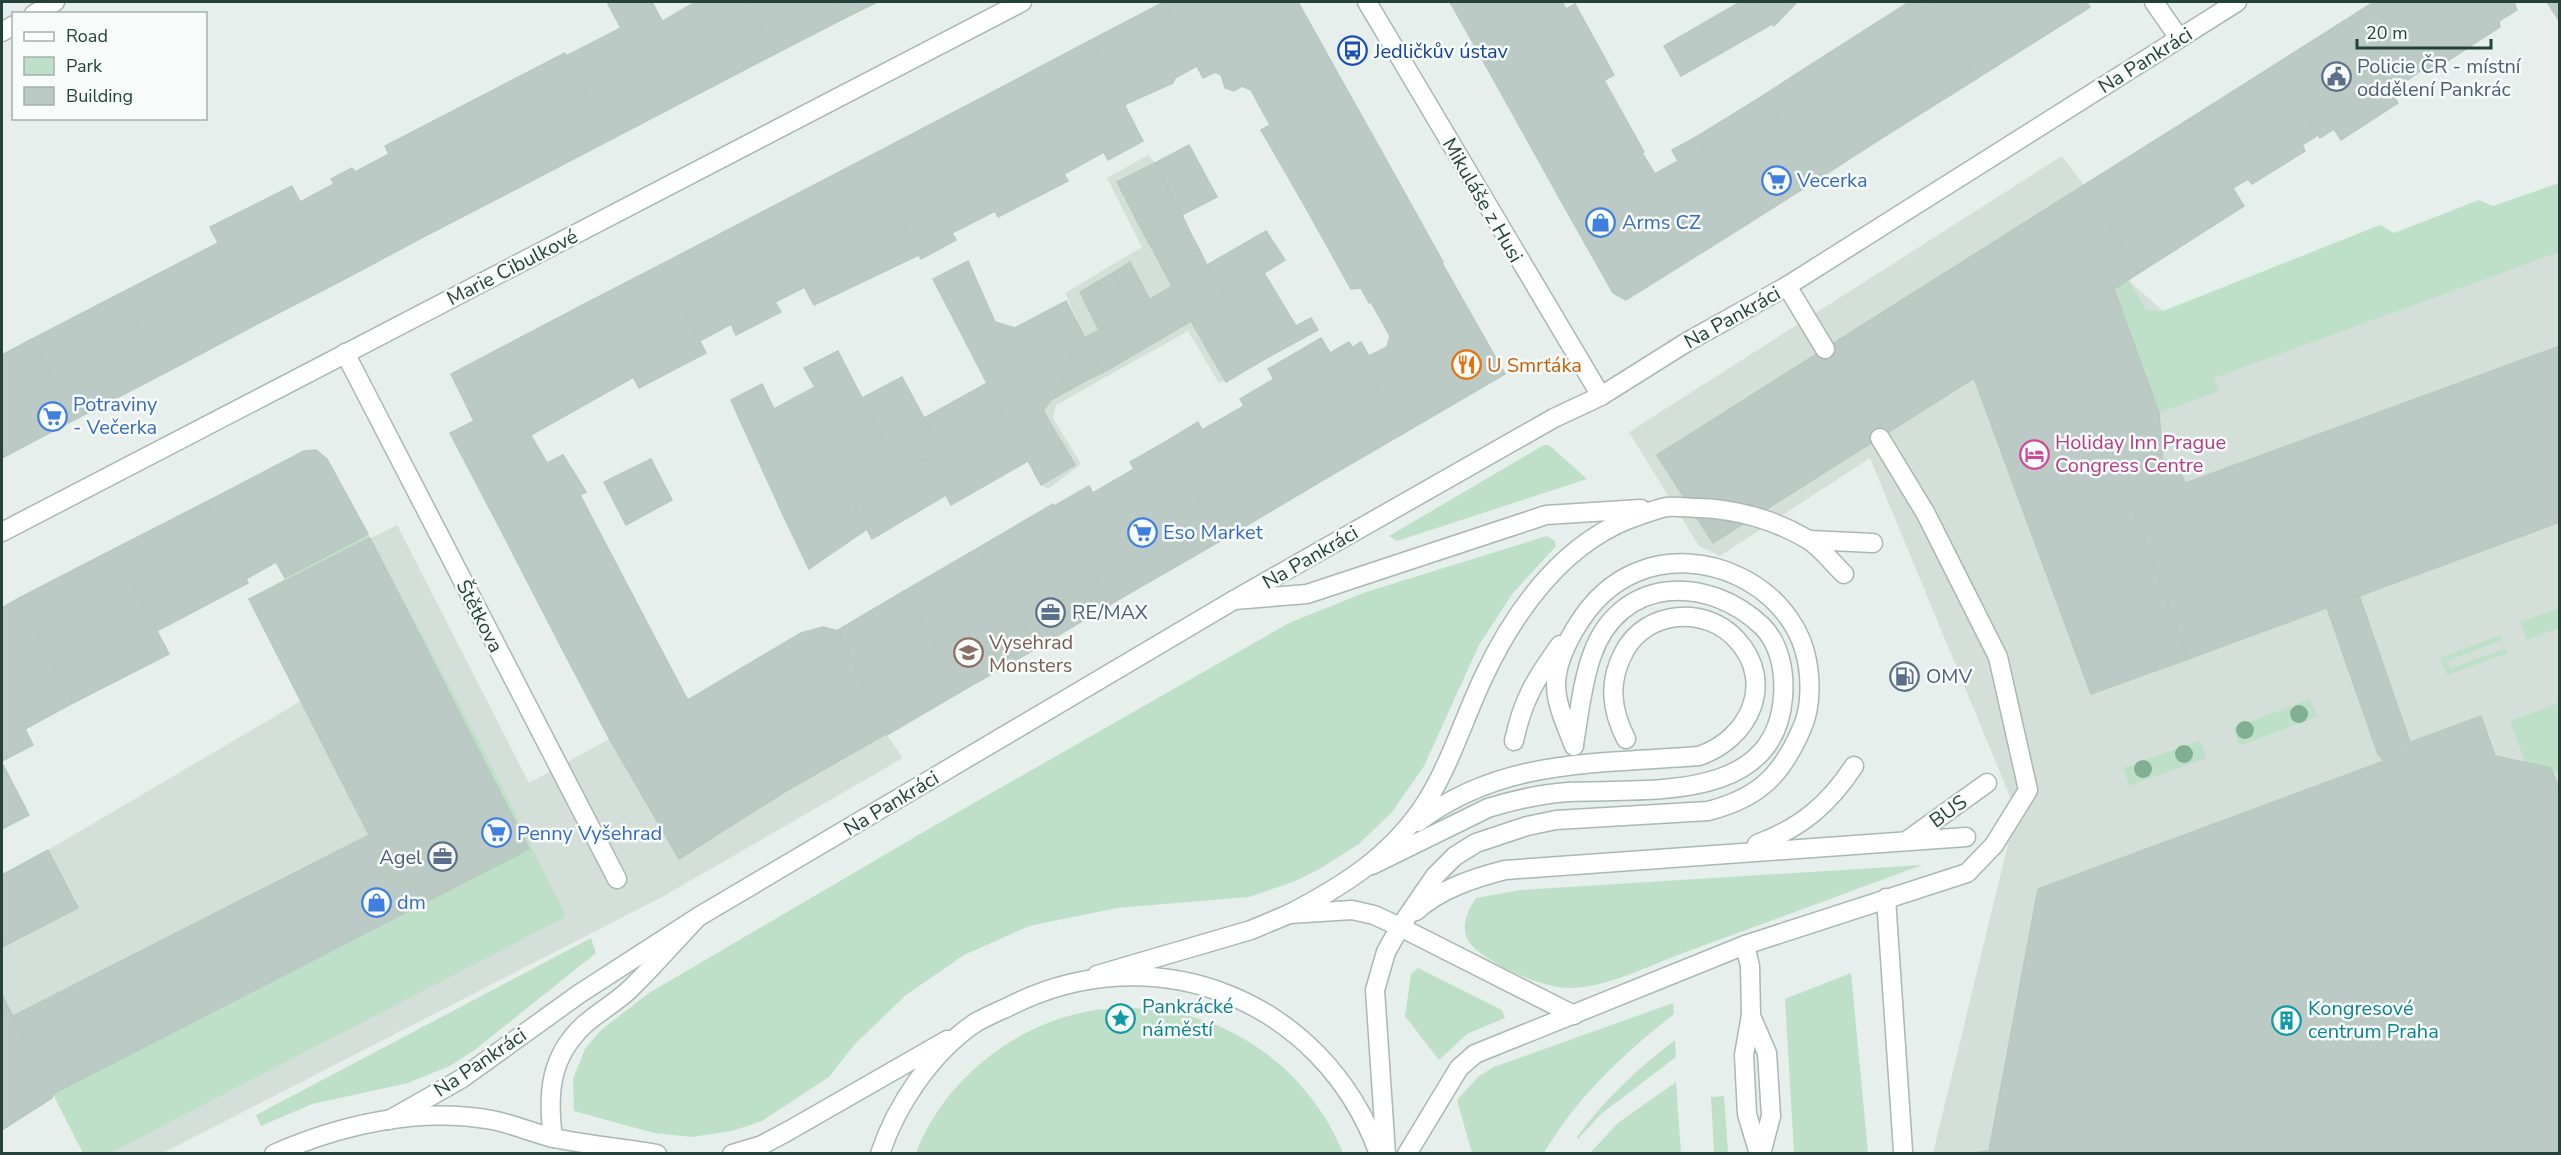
<svg xmlns="http://www.w3.org/2000/svg" width="2561" height="1155" viewBox="0 0 2561 1155" font-family="'Nunito Sans',sans-serif">
  <rect width="100%" height="100%" fill="#e6efeb"/>
  <g fill="#d4dfda">
    <polygon points="1148,155 1155,163 1207,265 1263,360 1219,383 1188,331 1056,405 1053,418 1081,464 1048,489 1041,485 1011,433 1030,365 1085,338 1065,293 1142,247 1107,178"/>
    <polygon points="2062,156 2084,185 2128,280 2163,311 2559,213 2559,1153 1933,1153 2016,811 1870,458 1720,556 1699,546 1629,432"/>
    <polygon points="397,525 529,783 686,697 688,700 801,633 823,627 838,631 887,735 903,758 662,897 163,1153 83,1153 2,995 2,875 48,850 301,701 249,599"/>
  </g>
  <g fill="#bfe0c8">
    <polygon points="2559,183 2559,252 2214,378 2219,391 2159,413 2114,289 2128,280 2147,310 2163,311 2380,225 2394,233 2479,200 2493,206"/>
    <polygon points="1544,445 1549,445 1587,479 1397,541 1389,536"/>
    <polygon points="368,534 484,751 565,914 564,918 110,1153 83,1153 53,1094 529,849 370,538 254,596"/>
    <polygon points="1547,536 1555,541 1556,546 1513,593 1479,645 1424,766 1392,812 1359,844 1318,870 1293,882 1249,897 1117,908 1029,926 964,955 906,995 855,1044 829,1077 762,1121 732,1131 692,1137 654,1133 574,1111 573,1079 585,1049 601,1030 649,993 932,827 1289,623 1366,592"/>
    <polygon points="2559,608 2559,628 2527,640 2520,622"/>
    <polygon points="2501,635 2502,640 2447,661 2450,669 2506,648 2508,653 2447,675 2440,658"/>
    <polygon points="2310,699 2317,717 2239,746 2233,728"/>
    <polygon points="2559,703 2559,773 2525,763 2510,721"/>
    <polygon points="2200,740 2206,758 2129,786 2123,768"/>
    <path d="M1922 865C1843 894 1763 924 1683 953 1651 965 1605 988 1571 988 1546 989 1499 968 1479 952 1458 936 1463 918 1476 898L1521 890Z"/>
    <polygon points="591,938 596,953 476,1049 450,1066 408,1083 312,1104 261,1126 256,1115"/>
    <polygon points="1418,968 1502,1010 1505,1018 1467,1034 1439,1060 1405,1016 1411,974"/>
    <polygon points="1851,973 1868,1153 1794,1153 1785,999"/>
    <path d="M1673 1003 1674 1014C1623 1054 1577 1097 1544 1153H1472L1457 1100 1479 1076 1494 1067Z"/>
    <path d="M1135 1008C1152 1010 1169 1011 1186 1015 1257 1033 1316 1086 1343 1153H916C942 1083 1012 1026 1085 1012 1101 1008 1119 1009 1135 1008Z"/>
    <path d="M1675 1040 1676 1057 1601 1114 1578 1139 1577 1137C1605 1099 1637 1069 1675 1040Z"/>
    <polygon points="1676,1082 1681,1153 1590,1153 1618,1123"/>
    <polygon points="1724,1096 1728,1153 1714,1153 1711,1097"/>
  </g>
  <g fill="#bbcac4" stroke="#b8c9c2" stroke-width="1.5">
    <polygon points="607,2 652,2 700,93 610,140 566,56 621,28"/>
    <polygon points="695,2 748,2 775,54 700,93 663,21"/>
    <polygon points="748,2 834,2 843,19 775,54"/>
    <polygon points="834,2 877,2 843,19"/>
    <polygon points="1164,2 1298,2 1332,63 1259,105 1251,90 1242,86 1234,91 1225,88 1221,75 1215,72 1203,78"/>
    <polygon points="1164,2 1197,66 1175,78 1173,83 1124,105 1091,40"/>
    <polygon points="1450,2 1562,2 1566,9 1481,57"/>
    <polygon points="1740,2 1748,2 1772,24 1681,76 1664,46"/>
    <polygon points="1748,2 1797,2 1774,26"/>
    <polygon points="1909,2 1928,2 1976,79 1885,136 1812,64"/>
    <polygon points="1928,2 2086,2 2090,7 1976,79"/>
    <polygon points="2374,2 2514,2 2517,10 2499,21 2500,27 2426,75 2422,70 2403,83 2358,12"/>
    <polygon points="2547,2 2560,2 2560,22"/>
    <polygon points="1575,4 1614,75 1520,127 1481,57"/>
    <polygon points="2358,12 2404,85 2391,92 2398,103 2341,140 2334,129 2320,138 2273,66"/>
    <polygon points="1091,40 1143,141 1108,160 1104,152 1064,174 1068,181 1033,199 981,98"/>
    <polygon points="565,53 610,140 520,187 476,99"/>
    <polygon points="1332,63 1388,163 1306,208 1261,130 1270,125 1259,105"/>
    <polygon points="1812,64 1885,136 1817,180 1764,95"/>
    <polygon points="2273,66 2318,135 2302,145 2305,151 2252,184 2248,179 2233,188 2189,119"/>
    <polygon points="1604,80 1644,152 1560,199 1520,127"/>
    <polygon points="1764,95 1817,180 1749,223 1696,137"/>
    <polygon points="981,98 1033,199 998,217 995,211 952,233 956,240 921,259 868,157"/>
    <polygon points="476,99 520,187 429,234 385,146"/>
    <polygon points="2189,119 2244,206 2139,273 2084,185"/>
    <polygon points="1696,137 1749,223 1626,300 1613,293 1560,199 1642,153 1655,174 1678,161 1672,150"/>
    <polygon points="1189,145 1217,197 1182,215 1155,163"/>
    <polygon points="389,154 429,234 341,281 300,202 334,184 331,179 352,168 355,172"/>
    <polygon points="868,157 919,255 814,305 764,211"/>
    <polygon points="1155,163 1164,181 1127,201 1117,182"/>
    <polygon points="1388,163 1443,262 1369,303 1361,288 1351,289 1306,208"/>
    <polygon points="1164,181 1172,198 1136,219 1127,201"/>
    <polygon points="2084,185 2139,273 2114,289 2159,413 2164,474 2180,471 2185,483 2131,503 2188,659 2091,694 1974,378 1713,543 1657,455"/>
    <polygon points="292,186 341,281 259,323 210,227"/>
    <polygon points="1172,198 1182,215 1145,236 1136,219"/>
    <polygon points="764,211 805,287 775,302 781,312 736,335 731,324 700,341 660,265"/>
    <polygon points="1182,215 1190,232 1154,252 1145,236"/>
    <polygon points="1266,231 1285,260 1264,273 1296,326 1311,318 1318,330 1263,360 1207,265"/>
    <polygon points="1190,232 1199,249 1163,269 1154,252"/>
    <polygon points="218,243 259,323 163,374 121,293"/>
    <polygon points="1199,249 1207,265 1172,286 1163,269"/>
    <polygon points="968,261 995,322 1015,328 1066,301 1085,338 989,387 933,279"/>
    <polygon points="1130,262 1150,300 1133,310 1113,273"/>
    <polygon points="1442,263 1505,374 1404,433 1353,347 1361,342 1369,356 1387,347 1390,336 1371,302"/>
    <polygon points="660,265 706,353 639,388 594,299"/>
    <polygon points="1207,265 1263,360 1226,382 1191,321 1118,364 1099,330"/>
    <polygon points="1113,273 1133,310 1116,320 1097,282"/>
    <polygon points="1097,282 1116,320 1099,330 1080,292"/>
    <polygon points="121,293 163,374 74,420 32,339"/>
    <polygon points="594,299 634,377 531,435 511,402 474,421 451,374"/>
    <polygon points="1099,330 1118,364 1102,373 1082,339"/>
    <polygon points="1321,338 1330,353 1349,342 1404,433 1330,476 1268,369"/>
    <polygon points="32,339 74,420 2,458 2,355"/>
    <polygon points="1082,339 1102,373 1085,381 1066,348"/>
    <polygon points="2560,346 2560,522 2188,659 2131,503"/>
    <polygon points="1066,348 1085,381 1069,390 1048,357"/>
    <polygon points="838,351 899,470 784,517 731,400 762,384 774,409 815,387 804,368"/>
    <polygon points="1048,357 1069,390 1051,400 1030,365"/>
    <polygon points="1030,365 1051,400 1043,411 1045,413 1011,433 989,387"/>
    <polygon points="902,377 943,453 899,470 862,398"/>
    <polygon points="1274,379 1330,476 1222,540 1165,442 1198,422 1202,430 1244,406 1240,399"/>
    <polygon points="987,383 1008,426 943,453 924,418"/>
    <polygon points="511,402 547,463 563,455 586,492 504,536 450,433"/>
    <polygon points="1045,413 1054,430 1021,449 1011,433"/>
    <polygon points="1008,426 1028,461 951,505 927,459"/>
    <polygon points="1054,430 1064,446 1031,466 1021,449"/>
    <polygon points="1165,442 1222,540 1111,604 1054,506 1089,486 1093,493 1134,469 1130,462"/>
    <polygon points="1064,446 1075,465 1041,485 1031,466"/>
    <polygon points="316,450 327,459 368,534 285,578 276,562 246,579 206,502 304,451"/>
    <polygon points="651,459 672,500 626,525 604,482"/>
    <polygon points="927,459 946,495 872,539 847,491"/>
    <polygon points="847,491 867,529 809,569 784,517"/>
    <polygon points="580,495 633,596 556,637 504,536"/>
    <polygon points="206,502 248,583 157,631 114,549"/>
    <polygon points="1053,504 1111,604 1037,648 978,548"/>
    <polygon points="370,538 529,849 53,1094 13,1016 369,835 249,599"/>
    <polygon points="978,548 1037,648 962,691 904,591"/>
    <polygon points="114,549 169,654 73,703 19,598"/>
    <polygon points="904,591 962,691 887,735 838,630"/>
    <polygon points="2359,595 2410,742 2378,754 2327,608"/>
    <polygon points="633,596 686,697 609,738 556,637"/>
    <polygon points="19,598 73,703 25,729 33,745 2,761 2,608"/>
    <polygon points="823,627 838,631 886,734 786,791 679,859 609,738 686,697 688,700 801,633"/>
    <polygon points="2481,716 2495,756 2551,768 2560,791 2560,1154 1964,1154 1989,1151 2038,889 2384,761 2378,754"/>
    <polygon points="2,763 29,815 2,829"/>
    <polygon points="48,850 78,908 2,947 2,875"/>
    <polygon points="2,995 53,1094 52,1098 2,1130"/>
  </g>
  <g fill="none" stroke-linecap="round" stroke-linejoin="round">
    <defs>
      <g id="service">
        <polyline points="1787,286 1825,349"/>
        <polyline points="1809,540 1873,543"/>
        <polyline points="1234,600 1307,594 1546,515 1641,509"/>
        <path d="M1514 741C1523 699 1535 680 1560 645"/>
        <path d="M1418 822C1503 758 1598 764 1699 756 1749 739 1776 683 1737 640 1706 605 1646 610 1624 652 1608 682 1611 709 1626 739"/>
        <polyline points="1909,839 1987,783"/>
        <path d="M1757 844C1801 828 1829 804 1854 766"/>
        <path d="M1372 865 1488 808C1514 800 1541 794 1568 792 1644 788 1775 805 1783 697 1785 672 1780 644 1762 626 1707 574 1620 576 1592 655 1582 683 1579 715 1574 744"/>
        <polyline points="1886,898 1903,1151"/>
        <path d="M1416 911C1440 889 1474 878 1505 870L1966 837"/>
        <path d="M1289 914C1343 886 1391 856 1425 804 1450 765 1464 718 1484 676 1516 608 1567 538 1641 515 1650 512 1659 508 1667 507 1678 506 1689 508 1699 508 1736 509 1775 520 1807 539 1821 547 1832 563 1844 574"/>
        <polyline points="1745,945 1750,966 1751,1015 1744,1055 1747,1114 1759,1154"/>
        <polyline points="1097,975 1251,930 1289,914 1352,910 1374,915 1400,927 1574,1015"/>
        <polyline points="1751,1016 1767,1053 1771,1116 1761,1154"/>
        <path d="M1386 1154 1375 990 1386 952 1400 927 1435 876 1455 856 1476 843 1527 826 1556 820 1708 811C1759 798 1782 775 1802 728 1812 706 1811 675 1805 652 1786 584 1703 545 1637 572 1610 583 1589 605 1575 629 1565 646 1556 665 1556 685 1556 705 1567 727 1574 746"/>
        <polyline points="1407,1154 1459,1068 1475,1054 1745,945 1967,873 1994,845 2028,790 1998,657 1926,514 1880,438"/>
      </g>
      <g id="minor">
        <polyline points="1367,2 1601,396"/>
        <polyline points="2154,2 2179,38"/>
        <polyline points="34,14 55,2"/>
        <polyline points="2,32 14,25"/>
        <polyline points="345,353 617,879"/>
        <polyline points="2,532 1022,2"/>
        <polyline points="389,1120 461,1079 579,994 698,917 1234,600 1554,418 1601,396 1687,342 1787,286 2237,2"/>
      </g>
      <g id="tertiary">
        <path d="M553 1138C547 1093 550 1056 585 1024 599 1012 615 1003 629 990 653 967 675 941 698 917"/>
        <path d="M274 1154C342 1124 419 1107 492 1120 513 1124 533 1133 554 1138 588 1145 623 1148 657 1154"/>
        <polyline points="732,1154 762,1145 790,1130 947,1040"/>
        <path d="M880 1154C896 1105 932 1052 975 1023 985 1017 997 1012 1008 1007 1154 932 1323 999 1379 1154"/>
      </g>
    </defs>
    <use href="#service" stroke="#a8b8b2" stroke-width="21"/>
    <use href="#minor" stroke="#a8b8b2" stroke-width="21"/>
    <use href="#tertiary" stroke="#a8b8b2" stroke-width="21"/>
    <use href="#service" stroke="#fff" stroke-width="18"/>
    <use href="#minor" stroke="#fff" stroke-width="18"/>
    <use href="#tertiary" stroke="#fff" stroke-width="18"/>
  </g>
  <g fill="#80af93">
    <circle cx="2299" cy="714" r="9"/>
    <circle cx="2245" cy="730" r="9"/>
    <circle cx="2184" cy="754" r="9"/>
    <circle cx="2143" cy="769" r="9"/>
  </g>
  <defs>
    <symbol id="bus-ring" viewBox="-11 -11 22 22"><circle r="9.5" fill="#f7fbf9" stroke="#1a4fb4" stroke-width="1.5"/><path d="M-5-6H5V4H4V6H2V4H-2V6H-4V4H-5ZM-3.5-4V0h7V-4ZM-3.5 1.2v1.5H-2V1.2ZM2 1.2v1.5H3.5V1.2Z" fill="#1a4fb4"/></symbol>
    <symbol id="civic-ring" viewBox="-11 -11 22 22"><circle r="9.5" fill="#f7fbf9" stroke="#5c6f8a" stroke-width="1.5"/><path d="M-.6-6.5H3V-4.5H.6V-3L4-1V1h2V6H-6V1h2V-1L-.6-3ZM-1.2 2.5V6h2.4V2.5Z" fill="#5c6f8a"/></symbol>
    <symbol id="supermarket-ring" viewBox="-11 -11 22 22"><circle r="9.5" fill="#f7fbf9" stroke="#3f7fe0" stroke-width="1.5"/><path d="M-6-5.5h2.5l.6 2H6L4.5 2H-2.5L-4.4-4H-6ZM-1.5 3.2a1.3 1.3 0 1 0 .1 0ZM3 3.2a1.3 1.3 0 1 0 .1 0Z" fill="#3f7fe0"/></symbol>
    <symbol id="shop-ring" viewBox="-11 -11 22 22"><circle r="9.5" fill="#f7fbf9" stroke="#3f7fe0" stroke-width="1.5"/><path d="M-5-2.5h2.3a2.7 3.5 0 0 1 5.4 0H5L5.5 6h-11ZM-1.5-2.5h3a1.5 2.3 0 0 0-3 0Z" fill="#3f7fe0"/></symbol>
    <symbol id="restaurant-ring" viewBox="-11 -11 22 22"><circle r="9.5" fill="#f7fbf9" stroke="#e8710a" stroke-width="1.5"/><path d="M-5-6h1v4h1v-4h1v4h1v-4h1v5L-1.5 .5V6h-2V.5L-5-1ZM5-6V6H3V1.5H1.5Q1.5-4 5-6Z" fill="#e8710a"/></symbol>
    <symbol id="hotel-ring" viewBox="-11 -11 22 22"><circle r="9.5" fill="#f7fbf9" stroke="#d1479c" stroke-width="1.5"/><path d="M-6-4.5h1.5V1H6V5H4.5V3h-9V5H-6ZM-4 0a1.8 1.8 0 1 1 3.6 0ZM.5 0V-2.5h3Q6-2.5 6 0Z" fill="#d1479c"/></symbol>
    <symbol id="office-ring" viewBox="-11 -11 22 22"><circle r="9.5" fill="#f7fbf9" stroke="#5c6f8a" stroke-width="1.5"/><path d="M-6-3h4V-5.5h4V-3h4V5H-6ZM-1-4.5V-3h2v-1.5ZM-6 0V1H6V0Z" fill="#5c6f8a"/></symbol>
    <symbol id="school-ring" viewBox="-11 -11 22 22"><circle r="9.5" fill="#f7fbf9" stroke="#8d6e63" stroke-width="1.5"/><path d="M0-5L7-2L0 1L-7-2ZM-4 1L0 2.5L4 1V4Q0 6-4 4Z" fill="#8d6e63"/></symbol>
    <symbol id="fuel-ring" viewBox="-11 -11 22 22"><circle r="9.5" fill="#f7fbf9" stroke="#5c6f8a" stroke-width="1.5"/><path d="M-5.5-6h7V0h2V4h1.3V-2.5L3-4.5l.8-.8L6-3V5H2.5V1h-1V6h-7ZM-4.2-4.7v3.2H.2V-4.7Z" fill="#5c6f8a"/></symbol>
    <symbol id="sight-ring" viewBox="-11 -11 22 22"><circle r="9.5" fill="#f7fbf9" stroke="#0f9aa8" stroke-width="1.5"/><path d="M0-6L1.8-2.2L6-1.7L2.9 1.2L3.7 5.4L0 3.3L-3.7 5.4L-2.9 1.2L-6-1.7L-1.8-2.2Z" fill="#0f9aa8"/></symbol>
    <symbol id="building-ring" viewBox="-11 -11 22 22"><circle r="9.5" fill="#f7fbf9" stroke="#0f9aa8" stroke-width="1.5"/><path d="M-4-6H4V6H1V3H-1V6H-4ZM-2.5-4.3h1.7v1.8h-1.7ZM.8-4.3h1.7v1.8H.8ZM-2.5-1h1.7V.8h-1.7ZM.8-1h1.7V.8H.8Z" fill="#0f9aa8"/></symbol>
  </defs>
  <g fill-rule="evenodd">
    <use href="#bus-ring" x="1336" y="34" width="33" height="33"/>
    <use href="#civic-ring" x="2320" y="60" width="33" height="33"/>
    <use href="#supermarket-ring" x="1760" y="164" width="33" height="33"/>
    <use href="#shop-ring" x="1584" y="206" width="33" height="33"/>
    <use href="#restaurant-ring" x="1450" y="348" width="33" height="33"/>
    <use href="#supermarket-ring" x="36" y="400" width="33" height="33"/>
    <use href="#hotel-ring" x="2018" y="438" width="33" height="33"/>
    <use href="#supermarket-ring" x="1126" y="516" width="33" height="33"/>
    <use href="#office-ring" x="1034" y="596" width="33" height="33"/>
    <use href="#school-ring" x="952" y="636" width="33" height="33"/>
    <use href="#fuel-ring" x="1888" y="660" width="33" height="33"/>
    <use href="#supermarket-ring" x="480" y="816" width="33" height="33"/>
    <use href="#office-ring" x="426" y="840" width="33" height="33"/>
    <use href="#shop-ring" x="360" y="886" width="33" height="33"/>
    <use href="#sight-ring" x="1104" y="1002" width="33" height="33"/>
    <use href="#building-ring" x="2270" y="1004" width="33" height="33"/>
  </g>
  <g text-anchor="middle" stroke-width="5" stroke-linejoin="round" paint-order="stroke">
    <g font-size="20" fill="#164399" stroke="#f7fbf9" text-anchor="start">
      <text x="1374" y="58">Jedličkův ústav</text>
    </g>
    <g font-size="20" fill="#24423a" stroke="#f7fbf9">
      <text transform="translate(2145 60) rotate(-32)" y="7">Na Pankráci</text>
      <text transform="translate(1483 200) rotate(60)" y="7">Mikuláše z Husi</text>
      <text transform="translate(512 267) rotate(-27)" y="7">Marie Cibulkové</text>
      <text transform="translate(1732 317) rotate(-29)" y="7">Na Pankráci</text>
      <text transform="translate(1310 557) rotate(-30)" y="7">Na Pankráci</text>
      <text transform="translate(480 616) rotate(63)" y="7">Štětkova</text>
      <text transform="translate(891 803) rotate(-31)" y="7">Na Pankráci</text>
      <text transform="translate(1948 811) rotate(-36)" y="7">BUS</text>
      <text transform="translate(480 1062) rotate(-34)" y="7">Na Pankráci</text>
    </g>
    <g font-size="20" fill="#4e5e75" stroke="#f7fbf9" text-anchor="start">
      <text x="2357" y="73">Policie ČR - místní<tspan x="2357" dy="23">oddělení Pankrác</tspan></text>
      <text x="1072" y="619">RE/MAX</text>
      <text x="1926" y="683">OMV</text>
      <text x="422" y="864" text-anchor="end">Agel</text>
    </g>
    <g font-size="20" fill="#366cbe" stroke="#f7fbf9" text-anchor="start">
      <text x="1797" y="187">Vecerka</text>
      <text x="1622" y="229">Arms CZ</text>
      <text x="73" y="411">Potraviny<tspan x="73" dy="23">- Večerka</tspan></text>
      <text x="1163" y="539">Eso Market</text>
      <text x="517" y="840">Penny Vyšehrad</text>
      <text x="397" y="909">dm</text>
    </g>
    <g font-size="20" fill="#c56008" stroke="#f7fbf9" text-anchor="start">
      <text x="1487" y="372">U Smrťáka</text>
    </g>
    <g font-size="20" fill="#b23c85" stroke="#f7fbf9" text-anchor="start">
      <text x="2055" y="449">Holiday Inn Prague<tspan x="2055" dy="23">Congress Centre</tspan></text>
    </g>
    <g font-size="20" fill="#785e54" stroke="#f7fbf9" text-anchor="start">
      <text x="989" y="649">Vysehrad<tspan x="989" dy="23">Monsters</tspan></text>
    </g>
    <g font-size="20" fill="#0d838f" stroke="#f7fbf9" text-anchor="start">
      <text x="1142" y="1013">Pankrácké<tspan x="1142" dy="23">náměstí</tspan></text>
      <text x="2308" y="1015">Kongresové<tspan x="2308" dy="23">centrum Praha</tspan></text>
    </g>
  </g>
  <rect width="2561" height="1155" fill="none" stroke="#24423a" stroke-width="6"/>
  <rect x="12" y="12" width="195" height="108" fill="#f7fbf9" stroke="#a3b1ad" stroke-width="1.5"/>
  <rect x="24" y="32" width="30" height="9" fill="#ffffff" stroke="#a3b1ad" stroke-width="1.5"/>
  <text x="66" y="42" font-size="18" fill="#24423a">Road</text>
  <rect x="24" y="57" width="30" height="18" fill="#bfe0c8" stroke="#a3b1ad" stroke-width="1.5"/>
  <text x="66" y="72" font-size="18" fill="#24423a">Park</text>
  <rect x="24" y="87" width="30" height="18" fill="#bbcac4" stroke="#a3b1ad" stroke-width="1.5"/>
  <text x="66" y="102" font-size="18" fill="#24423a">Building</text>
  <path d="M2357 39v9h134v-9" fill="none" stroke="#24423a" stroke-width="3"/>
  <text x="2366" y="39" font-size="18" fill="#24423a" stroke="#f7fbf9" stroke-width="4.5" paint-order="stroke">20 m</text>
</svg>
